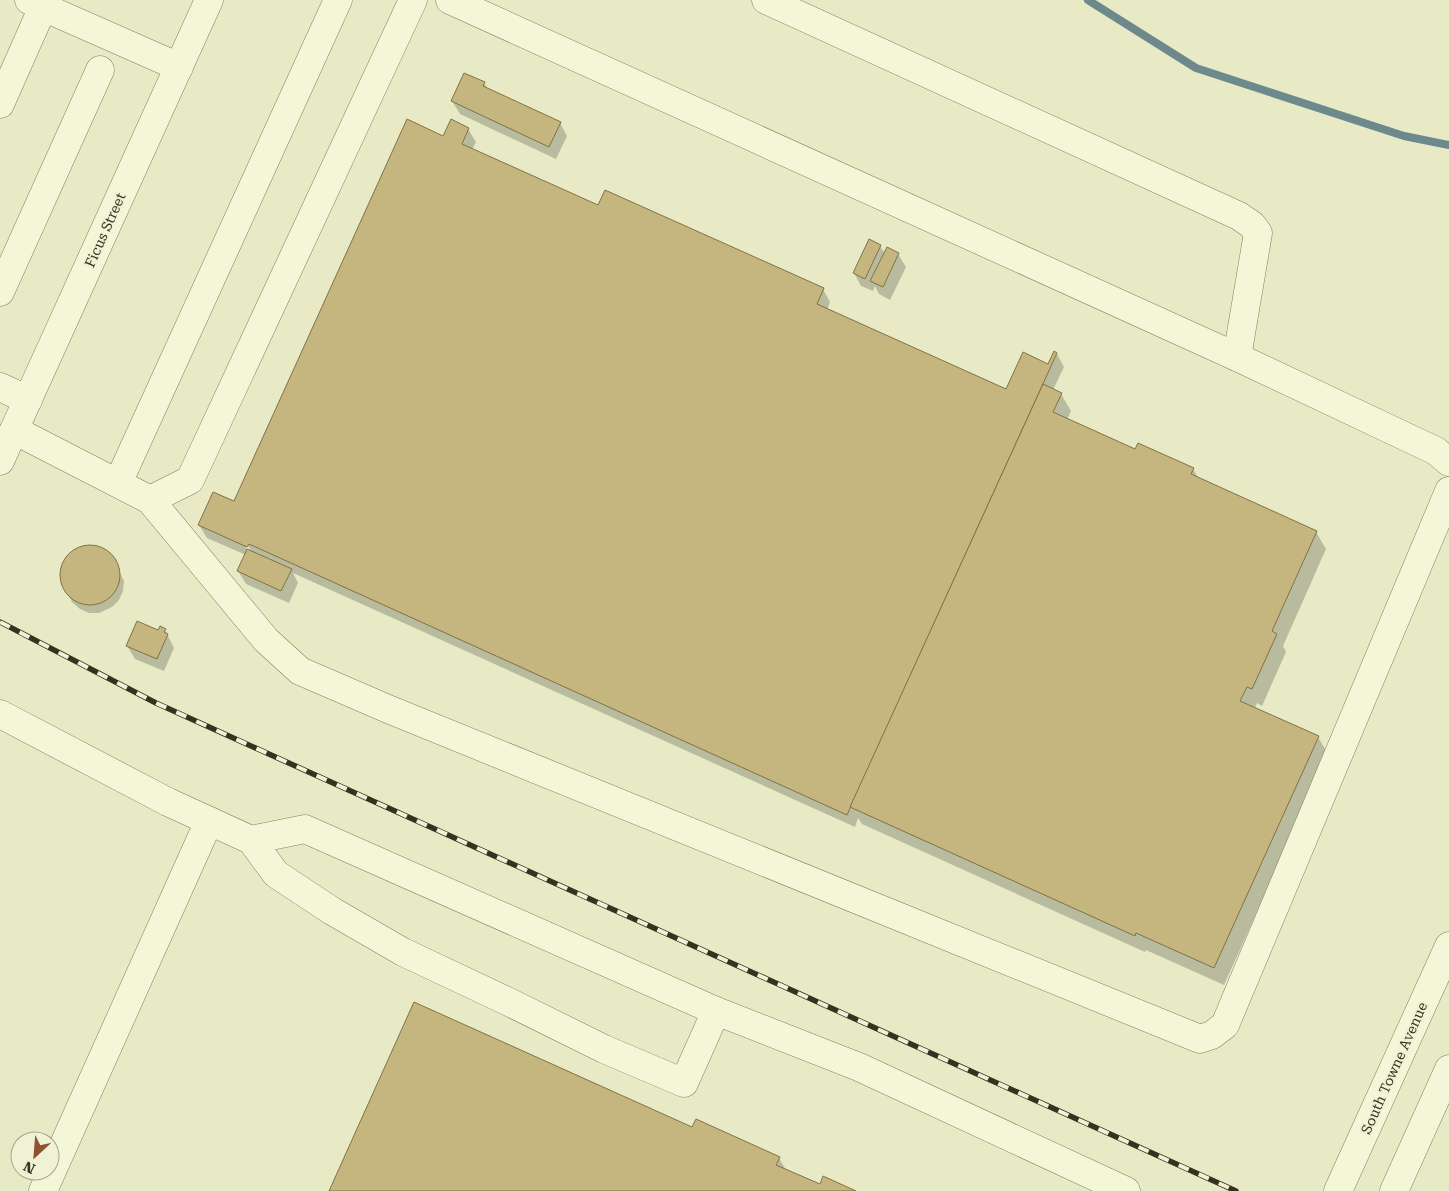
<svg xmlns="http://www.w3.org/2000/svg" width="1449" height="1191" viewBox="0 0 1449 1191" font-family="'Roboto Serif',serif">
  <rect width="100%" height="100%" fill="#e8eac6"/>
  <g fill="#0003" fill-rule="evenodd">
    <polygon points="484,83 488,89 560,123 567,136 556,159 460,114 452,101"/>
    <path d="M468 129 476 142 472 150 598 207 823 289 830 302 827 310 1006 391 1049 365 1057 354 1064 367 1053 390 1061 394 1071 411 1067 420 1136 451 1193 469 1199 479 1316 532 1326 549 1283 646 1286 652 1262 706 1257 703 1255 708 1318 737 1328 754 1224 985 1146 950 1145 952 862 824 858 818 855 827 293 573 298 583 289 603 246 584 238 571 246 555 207 538 199 525 235 503 444 137ZM245 541 251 551H248L243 542Z"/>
    <polygon points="880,246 885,254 898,254 906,267 890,300 879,294 875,286 873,291 861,286 854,273"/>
    <polygon points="96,547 105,551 112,558 124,581 123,591 119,600 112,607 99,613 89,613 80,609 72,602 63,584 61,574 63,564 72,552 81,548"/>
    <polygon points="165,630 174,648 164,671 135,659 127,646"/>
    <polygon points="693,1129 779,1158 786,1170 820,1186 853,1191 330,1191"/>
  </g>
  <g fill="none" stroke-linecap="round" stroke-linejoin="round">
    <polyline stroke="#6e898c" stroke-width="8" points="1088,0 1196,68 1404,136 1449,145"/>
  </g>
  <g fill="#c5b57f" stroke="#817245">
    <polygon points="464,73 485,82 483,86 561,122 549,147 451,101"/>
    <polygon points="407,119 443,136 451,119 469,128 462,144 598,205 605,190 824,288 817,304 1006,389 1023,352 1048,364 1054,351 1057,353 847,815 249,544 247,547 198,525 213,492 234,501"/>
    <polygon points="869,239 881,245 865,279 853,273"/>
    <polygon points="887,247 899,253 883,287 870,281"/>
    <polygon points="1043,384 1062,393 1053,412 1135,449 1138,443 1194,468 1191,474 1317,531 1272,631 1277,634 1252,689 1247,687 1240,701 1319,736 1214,968 1136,933 1135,936 850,807"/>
    <circle cx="90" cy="575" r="30"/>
    <polygon points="247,549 292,569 281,591 237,571"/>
    <polygon points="137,621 158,630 160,626 166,629 164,632 168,634 157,659 126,646"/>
    <polygon points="414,1002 692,1127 696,1119 780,1157 776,1165 820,1184 823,1176 856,1191 329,1191"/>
  </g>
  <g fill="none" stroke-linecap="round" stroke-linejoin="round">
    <defs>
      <g id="minor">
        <polyline points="450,0 1237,357 1436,451 1449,462"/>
        <polyline points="766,0 1239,216 1252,225 1258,233 1237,357"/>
        <polyline points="43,7 179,67"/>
        <polyline points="0,104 43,7 29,0"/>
        <polyline points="0,292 100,70"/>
        <polyline points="0,387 28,400"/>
        <polyline points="14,430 150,500 266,640 300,671 388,709 1200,1039 1212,1035 1225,1025 1449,491"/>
        <polyline points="0,461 209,0"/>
        <polyline points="118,483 338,0"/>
        <polyline points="150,500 190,480 413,0"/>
        <polyline points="0,714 168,802 251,840 276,874 332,911 403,952 507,1001 604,1049 684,1083 716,1011 859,1067 1126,1191"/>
        <polyline points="251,840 305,829 716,1011"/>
        <polyline points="43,1191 209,821"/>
        <polyline points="1338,1191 1449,946"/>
        <polyline points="1394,1191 1449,1069"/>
      </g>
    </defs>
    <use href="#minor" stroke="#847f5d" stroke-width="29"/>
    <use href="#minor" stroke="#f4f6d8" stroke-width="28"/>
    <defs>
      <polyline id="rail" points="0,622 156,703 1236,1191"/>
    </defs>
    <use href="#rail" stroke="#353220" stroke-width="5.5"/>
    <use href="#rail" stroke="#f1f2d5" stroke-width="4" stroke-dasharray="11" stroke-linecap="butt"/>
  </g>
  <g text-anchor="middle" stroke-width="4" stroke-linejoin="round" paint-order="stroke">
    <g font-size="14" fill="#353220" stroke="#f1f2d5">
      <text transform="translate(105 230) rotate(-66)" y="5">Ficus Street</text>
      <text transform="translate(1394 1068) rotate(-66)" y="5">South Towne Avenue</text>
    </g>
  </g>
  <g transform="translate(35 1156) rotate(206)"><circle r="24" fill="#f1f2d5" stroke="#a6a58d"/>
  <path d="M0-4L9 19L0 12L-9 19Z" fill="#8e5232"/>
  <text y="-8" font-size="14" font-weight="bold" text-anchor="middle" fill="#353220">N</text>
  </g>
</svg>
